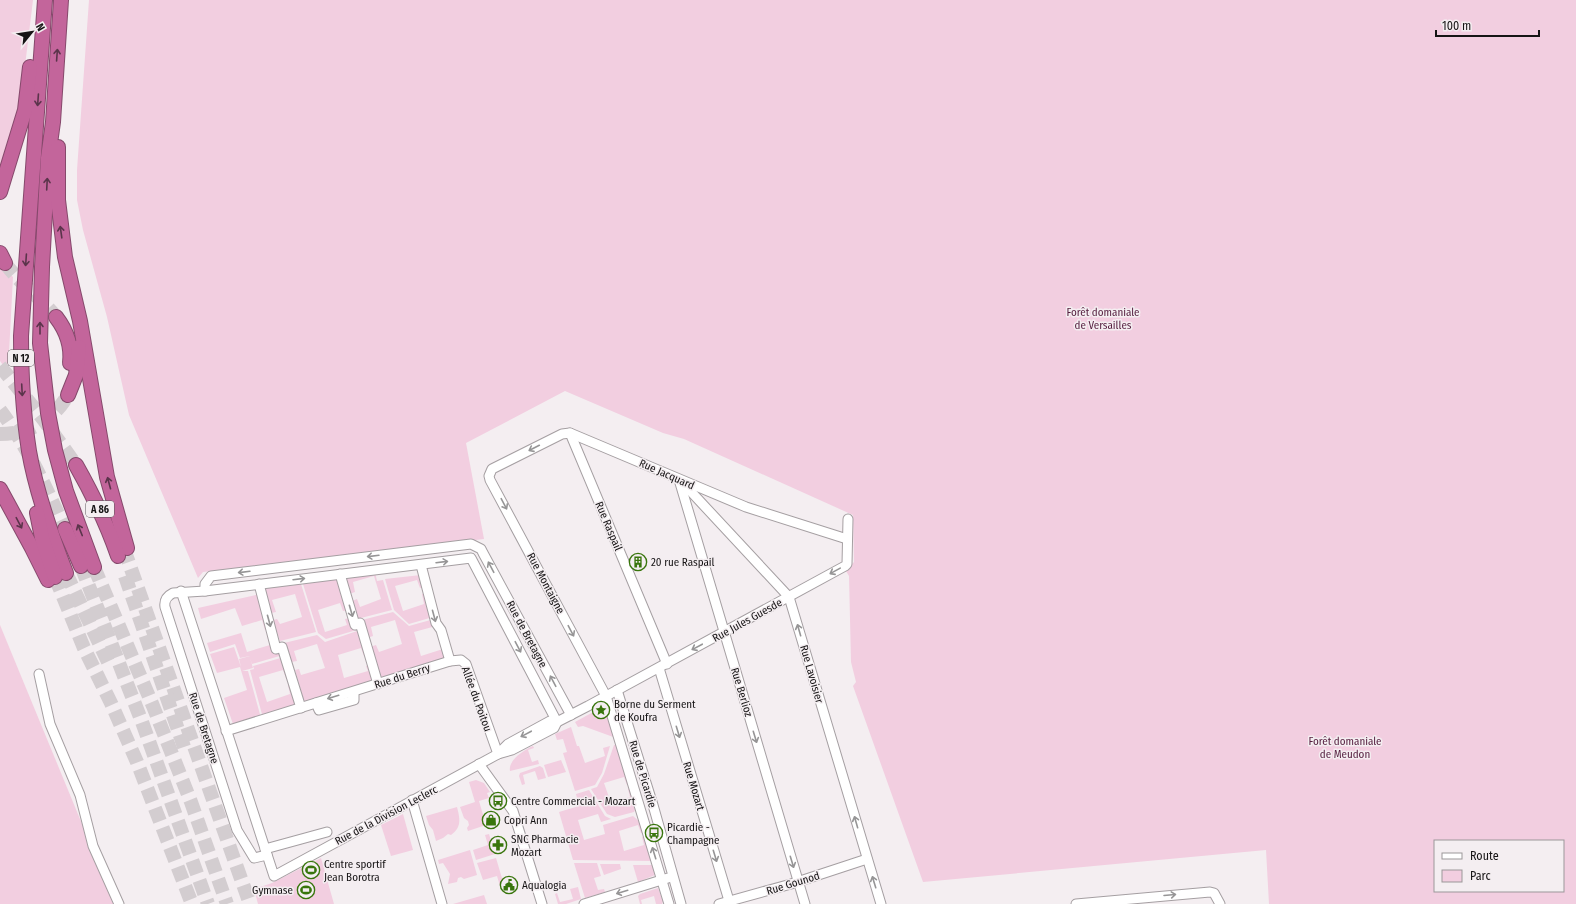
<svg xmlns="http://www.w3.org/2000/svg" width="1576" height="904" viewBox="0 0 1576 904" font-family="'Fira Sans Condensed',sans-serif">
  <rect width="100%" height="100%" fill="#f4eef1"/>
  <g fill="#f2cee0" fill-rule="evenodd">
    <polygon points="0,0 33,0 20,107 0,175"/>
    <path d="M89 0H1576V904H1269L1266 850 923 882 853 686 856 682 851 662 849 576 846 571 854 562 853 515 684 439 663 433 565 391 466 443 484 539 203 572 198 578 129 415 107 317 83 230 77 200V170ZM1435 841H1563V891H1435Z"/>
    <polygon points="0,263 4,269 13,277 8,372 0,361"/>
    <polygon points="375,572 377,581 383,580 392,610 357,619 352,601 357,599 360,607 381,599 374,576 353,582 355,592 349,594 344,576"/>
    <polygon points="421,575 425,587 420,588 417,580 395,586 403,611 424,604 422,594 427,593 433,617 409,624 394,610 385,579"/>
    <polygon points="340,579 349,610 343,611 340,603 318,610 325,632 347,625 345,619 351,618 360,629 326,639 318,633 303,584"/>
    <polygon points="288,583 290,586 301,584 316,632 280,641 273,620 277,619 280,624 302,617 295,594 272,600 276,612 271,613 263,586"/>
    <polygon points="260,594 269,629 265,630 262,620 242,626 235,608 201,619 198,608"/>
    <polygon points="393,612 409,626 434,619 436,626 414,632 421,656 443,649 449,660 381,682 370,647 376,645 379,652 402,644 395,620 371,627 373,636 367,638 362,620"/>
    <polygon points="0,625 115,904 0,904"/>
    <polygon points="360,630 368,655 364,656 361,648 338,655 344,678 368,671 366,666 371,664 376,683 305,705 295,670 299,669 301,675 325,668 317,644 294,651 297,661 291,662 286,645 280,646 280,644 317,635 325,642"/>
    <polygon points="241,633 247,652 270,645 267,636 271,635 283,655 252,664 250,658 253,668 242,671 248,671 261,718 234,727 224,698 247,690 240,667 217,673 210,654 234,647 241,667 239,659 250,656 240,658 235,644 210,652 207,643"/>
    <polygon points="284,657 290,677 286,678 283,670 259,677 267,702 290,694 288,685 292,683 299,706 263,718 250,670 254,669 253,666"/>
    <polygon points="595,711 608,714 616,738 583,726 578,727 575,722"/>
    <polygon points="571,727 577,746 579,746 585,763 605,756 603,748 610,746 602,773 595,785 575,791 563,753 567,752 563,739 557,740 555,734"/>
    <polygon points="614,745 617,745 628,784 627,785 624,777 604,783 611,803 630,797 628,789 630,788 635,810 634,812 615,817 607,814 591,789 597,787 604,774"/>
    <path d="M533 746 534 748 528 750 532 762 538 760 539 764 510 771C508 760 524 750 533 746Z"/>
    <polygon points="561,760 566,772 548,777 544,765"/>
    <polygon points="540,766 543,768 546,778 538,780 535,771 523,775 525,784 522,785 519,776 520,773"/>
    <polygon points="476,780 484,783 490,792 487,793 489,798 479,801 486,825 468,831 467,828 469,825 468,821 464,818 460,807 475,802 469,782"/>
    <polygon points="589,790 605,816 611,819 601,822 598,814 578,820 584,840 605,834 603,825 633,816 641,823 643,833 641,833 638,825 619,831 624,851 644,845 642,837 644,836 652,861 573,860 559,812 579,806 576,794"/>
    <path d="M457 807C460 819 462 827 451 835L448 834 443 838 436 841 433 830 429 825 426 816Z"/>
    <polygon points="403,814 413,850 391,856 381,825"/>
    <polygon points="489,834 495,854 476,860 473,850 488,845 485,835"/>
    <polygon points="470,850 477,875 464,879 461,877 458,878 457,882 448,884 450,874 443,863 439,864 438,860"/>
    <polygon points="321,858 334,904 258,904 254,889 272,883"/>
    <polygon points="496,858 504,885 500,886 497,876 483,880 477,863"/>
    <polygon points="574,863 597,863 601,876 594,878 598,890 604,889 605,892 585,898"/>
    <polygon points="600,864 620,864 621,869 604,875"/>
    <polygon points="633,865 652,865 655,875 638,882"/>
    <polygon points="578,887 581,899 566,904 558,904 555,894 557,893 560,902 573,899 570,889"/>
    <polygon points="658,888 663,901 662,904 656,904 654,896 641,900 642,904 640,904 638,896 640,894"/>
    <polygon points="484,895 487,904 453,904"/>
  </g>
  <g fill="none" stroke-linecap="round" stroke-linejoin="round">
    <g stroke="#d3cdd0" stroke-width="14" stroke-dasharray="14 7" stroke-linecap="butt">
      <path d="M5 263C19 283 40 297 56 317"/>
      <polyline points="0,366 43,419 76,465"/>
      <path d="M0 410C28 447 46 488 65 529"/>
      <path d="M0 434C30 434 53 420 68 395"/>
      <polyline points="124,549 250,904"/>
      <polyline points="81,566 142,722 208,904"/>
      <polyline points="94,567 153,706 191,802 227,904"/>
      <polyline points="66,573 110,666"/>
      <polyline points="125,576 184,747"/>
      <polyline points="55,577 84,648 111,703 137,762 192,904"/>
    </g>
    <defs>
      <g id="minor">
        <polyline points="570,433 667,664"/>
        <polyline points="682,482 789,597 881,904"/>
        <polyline points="680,483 805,904"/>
        <polyline points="421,565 436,623 441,630 450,661"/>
        <polyline points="340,574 355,625 360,623 378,684"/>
        <polyline points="259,584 276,649 282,647 301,708"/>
        <polyline points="181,591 274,876 498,754 512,750 554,728 557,722"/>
        <polyline points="205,591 205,584 211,576 471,544 481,549 483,553 571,715"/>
        <polyline points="659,668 730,904"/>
        <polyline points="39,674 50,724 80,795 93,846 119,904"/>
        <polyline points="617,690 653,805 681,904"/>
        <polyline points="316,703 319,710 354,700 354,692"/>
        <polyline points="226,731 450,661 461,660 466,664 498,754"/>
        <polyline points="499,753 508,744 550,721 557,722 588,706 845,566 847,564 848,519"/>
        <polyline points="479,764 513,811 542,904"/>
        <polyline points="412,800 442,904"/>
        <polyline points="265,849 327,832"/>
        <path d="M267 855 254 858 237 830 165 607C164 600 167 596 173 593L205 591 471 558 557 722"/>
        <polyline points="584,904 668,878"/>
        <polyline points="669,904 606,696 490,480 489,476 492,469 562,434 570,433 746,507 847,539"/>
        <polyline points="719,904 791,884 867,859"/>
        <polyline points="1076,904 1210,892 1214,893 1220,904"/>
      </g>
      <g id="highway">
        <path d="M45 0 21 336C21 374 23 413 29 451 36 492 51 534 66 573"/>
        <polyline points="61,0 53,122 48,158 42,267 40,343 48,413 55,450 66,491 94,567"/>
        <polyline points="58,147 58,200 65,257 80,321 107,477 127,548"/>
        <polyline points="0,192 25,110 30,67"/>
        <polyline points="0,253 5,263"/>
        <path d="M56 317C66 330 72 346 70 363"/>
        <polyline points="68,395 76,375 79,347"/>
        <path d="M76 465C93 495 107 524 118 556"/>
        <polyline points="0,489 32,548 48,580"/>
        <polyline points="37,513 42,538 55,577"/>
        <polyline points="65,529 81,566"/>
      </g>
    </defs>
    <use href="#minor" stroke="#a59fa2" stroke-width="11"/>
    <use href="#highway" stroke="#86496c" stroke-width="16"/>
    <use href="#minor" stroke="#fff" stroke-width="9"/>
    <use href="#highway" stroke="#c3659b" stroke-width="14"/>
  </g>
  <defs><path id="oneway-shaft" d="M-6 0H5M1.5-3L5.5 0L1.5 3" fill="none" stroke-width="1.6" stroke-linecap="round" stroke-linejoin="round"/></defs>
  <g stroke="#5b344b">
    <use href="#oneway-shaft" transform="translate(57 55) rotate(-86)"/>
    <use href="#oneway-shaft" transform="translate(38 100) rotate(94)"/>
    <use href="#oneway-shaft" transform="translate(47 184) rotate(-87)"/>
    <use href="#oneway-shaft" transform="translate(61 232) rotate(-98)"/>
    <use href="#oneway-shaft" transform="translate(26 260) rotate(94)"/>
    <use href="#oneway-shaft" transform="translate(40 328) rotate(-90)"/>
    <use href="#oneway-shaft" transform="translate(22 390) rotate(87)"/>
    <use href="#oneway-shaft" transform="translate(109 483) rotate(-105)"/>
    <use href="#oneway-shaft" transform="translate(19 523) rotate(62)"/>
    <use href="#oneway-shaft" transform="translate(80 530) rotate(-112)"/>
  </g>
  <g stroke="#969596">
    <use href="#oneway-shaft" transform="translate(534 448) rotate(153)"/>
    <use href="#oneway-shaft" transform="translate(504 504) rotate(62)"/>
    <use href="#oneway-shaft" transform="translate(373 556) rotate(173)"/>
    <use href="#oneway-shaft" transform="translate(442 562) rotate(-7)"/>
    <use href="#oneway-shaft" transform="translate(491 567) rotate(-118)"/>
    <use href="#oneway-shaft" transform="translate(835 571) rotate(151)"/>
    <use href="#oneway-shaft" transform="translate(244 572) rotate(173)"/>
    <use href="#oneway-shaft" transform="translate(299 579) rotate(-7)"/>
    <use href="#oneway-shaft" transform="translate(351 611) rotate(74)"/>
    <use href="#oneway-shaft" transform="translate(434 616) rotate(75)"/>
    <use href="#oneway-shaft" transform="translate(269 621) rotate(75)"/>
    <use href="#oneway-shaft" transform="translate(799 630) rotate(-106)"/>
    <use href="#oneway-shaft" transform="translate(571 631) rotate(62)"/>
    <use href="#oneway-shaft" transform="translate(518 647) rotate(62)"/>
    <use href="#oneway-shaft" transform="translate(697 647) rotate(152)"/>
    <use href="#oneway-shaft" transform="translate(553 681) rotate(-118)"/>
    <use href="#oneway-shaft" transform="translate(333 697) rotate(163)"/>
    <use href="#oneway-shaft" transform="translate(678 732) rotate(73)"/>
    <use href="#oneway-shaft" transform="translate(526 734) rotate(152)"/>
    <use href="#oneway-shaft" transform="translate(755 737) rotate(73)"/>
    <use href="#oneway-shaft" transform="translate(856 822) rotate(-106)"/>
    <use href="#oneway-shaft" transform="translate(654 853) rotate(-107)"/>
    <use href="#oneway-shaft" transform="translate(715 856) rotate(73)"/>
    <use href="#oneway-shaft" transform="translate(792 862) rotate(73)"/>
    <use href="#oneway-shaft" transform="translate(874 882) rotate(-107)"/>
    <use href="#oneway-shaft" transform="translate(622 892) rotate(163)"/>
    <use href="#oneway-shaft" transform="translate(1170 895) rotate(-5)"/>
  </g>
  <defs>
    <symbol id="building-ring" viewBox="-11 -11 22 22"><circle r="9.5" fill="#f4eef1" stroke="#38750c" stroke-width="1.5"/><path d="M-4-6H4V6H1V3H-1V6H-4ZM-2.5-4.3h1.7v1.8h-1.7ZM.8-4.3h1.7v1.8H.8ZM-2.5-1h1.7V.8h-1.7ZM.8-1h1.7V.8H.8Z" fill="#38750c"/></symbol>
    <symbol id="sight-ring" viewBox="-11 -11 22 22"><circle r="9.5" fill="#f4eef1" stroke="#38750c" stroke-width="1.5"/><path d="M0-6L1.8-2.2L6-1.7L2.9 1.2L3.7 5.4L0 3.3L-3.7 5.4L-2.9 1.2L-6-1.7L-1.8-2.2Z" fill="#38750c"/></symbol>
    <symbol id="bus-ring" viewBox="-11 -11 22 22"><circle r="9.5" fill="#f4eef1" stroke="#38750c" stroke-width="1.5"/><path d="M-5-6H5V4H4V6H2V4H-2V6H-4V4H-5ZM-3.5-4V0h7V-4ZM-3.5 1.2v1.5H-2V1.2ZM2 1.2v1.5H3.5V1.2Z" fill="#38750c"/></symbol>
    <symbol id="shop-ring" viewBox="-11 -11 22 22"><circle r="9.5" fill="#f4eef1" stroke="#38750c" stroke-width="1.5"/><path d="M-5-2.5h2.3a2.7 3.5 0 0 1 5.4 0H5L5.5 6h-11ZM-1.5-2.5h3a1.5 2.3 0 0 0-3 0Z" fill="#38750c"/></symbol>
    <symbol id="pharmacy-ring" viewBox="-11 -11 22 22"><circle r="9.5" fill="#f4eef1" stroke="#38750c" stroke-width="1.5"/><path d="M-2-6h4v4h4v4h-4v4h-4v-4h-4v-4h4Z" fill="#38750c"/></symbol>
    <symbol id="stadium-ring" viewBox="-11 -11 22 22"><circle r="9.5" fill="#f4eef1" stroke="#38750c" stroke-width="1.5"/><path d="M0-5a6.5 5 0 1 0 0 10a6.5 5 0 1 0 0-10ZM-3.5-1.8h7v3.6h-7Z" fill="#38750c"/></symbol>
    <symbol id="civic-ring" viewBox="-11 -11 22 22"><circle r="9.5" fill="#f4eef1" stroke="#38750c" stroke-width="1.5"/><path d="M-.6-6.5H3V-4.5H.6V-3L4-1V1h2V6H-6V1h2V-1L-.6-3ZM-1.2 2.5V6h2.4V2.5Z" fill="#38750c"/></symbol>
  </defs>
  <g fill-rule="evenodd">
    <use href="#building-ring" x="628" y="552" width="20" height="20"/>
    <use href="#sight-ring" x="591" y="700" width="20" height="20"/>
    <use href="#bus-ring" x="488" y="791" width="20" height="20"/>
    <use href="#shop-ring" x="481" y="810" width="20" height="20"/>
    <use href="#bus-ring" x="644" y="823" width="20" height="20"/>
    <use href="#pharmacy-ring" x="488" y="835" width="20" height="20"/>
    <use href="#stadium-ring" x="301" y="860" width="20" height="20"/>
    <use href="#civic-ring" x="499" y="875" width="20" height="20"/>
    <use href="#stadium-ring" x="296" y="880" width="20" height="20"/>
  </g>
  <g text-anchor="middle" stroke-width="3" stroke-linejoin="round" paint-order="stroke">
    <g fill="#f4eef1" stroke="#595557" stroke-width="1">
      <rect x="8" y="350" width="26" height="16" rx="3"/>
      <rect x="86" y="501" width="28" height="16" rx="3"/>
    </g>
    <g font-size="10" font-weight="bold" fill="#161415">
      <text x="21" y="362">N 12</text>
      <text x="100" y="513">A 86</text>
    </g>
    <g font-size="11" fill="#541d3e" stroke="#f4eef1">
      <text x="1103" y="316">Forêt domaniale<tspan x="1103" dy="13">de Versailles</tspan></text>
      <text x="1345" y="745">Forêt domaniale<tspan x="1345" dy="13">de Meudon</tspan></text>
    </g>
    <g font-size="11" fill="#161415" stroke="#f4eef1">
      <text transform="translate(667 474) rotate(24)" y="4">Rue Jacquard</text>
      <text transform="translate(609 526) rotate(67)" y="4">Rue Raspail</text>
      <text transform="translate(546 583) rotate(62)" y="4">Rue Montaigne</text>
      <text transform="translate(747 620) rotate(-29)" y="4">Rue Jules Guesde</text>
      <text transform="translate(527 634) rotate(62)" y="4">Rue de Bretagne</text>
      <text transform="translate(812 674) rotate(74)" y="4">Rue Lavoisier</text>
      <text transform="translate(402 676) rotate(-18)" y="4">Rue du Berry</text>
      <text transform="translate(742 692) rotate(73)" y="4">Rue Berlioz</text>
      <text transform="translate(477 699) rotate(70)" y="4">Allée du Poitou</text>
      <text transform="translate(204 728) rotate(72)" y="4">Rue de Bretagne</text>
      <text transform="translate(643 774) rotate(73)" y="4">Rue de Picardie</text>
      <text transform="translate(694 786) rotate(73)" y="4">Rue Mozart</text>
      <text transform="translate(386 815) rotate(-28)" y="4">Rue de la Division Leclerc</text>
      <text transform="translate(793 883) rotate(-17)" y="4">Rue Gounod</text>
    </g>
    <g font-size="11" fill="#161415" stroke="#f4eef1" text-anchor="start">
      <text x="651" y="566">20 rue Raspail</text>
      <text x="614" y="708">Borne du Serment<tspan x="614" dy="13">de Koufra</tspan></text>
      <text x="511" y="805">Centre Commercial - Mozart</text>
      <text x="504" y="824">Copri Ann</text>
      <text x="667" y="831">Picardie -<tspan x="667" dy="13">Champagne</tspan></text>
      <text x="511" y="843">SNC Pharmacie<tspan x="511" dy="13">Mozart</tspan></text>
      <text x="324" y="868">Centre sportif<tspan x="324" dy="13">Jean Borotra</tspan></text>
      <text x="522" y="889">Aqualogia</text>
      <text x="293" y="894" text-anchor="end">Gymnase</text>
    </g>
  </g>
  <rect x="1434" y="840" width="130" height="52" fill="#f4eef1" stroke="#9b9799"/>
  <rect x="1442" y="853" width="20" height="6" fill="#ffffff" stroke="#9b9799"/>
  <text x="1470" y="860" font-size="12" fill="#161415">Route</text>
  <rect x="1442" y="870" width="20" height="12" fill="#f2cee0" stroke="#9b9799"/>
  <text x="1470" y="880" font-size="12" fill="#161415">Parc</text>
  <g transform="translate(32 32) rotate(60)" stroke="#f4eef1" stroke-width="3" paint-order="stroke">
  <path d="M0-3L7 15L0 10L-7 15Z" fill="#161415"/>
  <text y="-6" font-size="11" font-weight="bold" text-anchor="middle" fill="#161415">N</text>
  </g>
  <path d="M1436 30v6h103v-6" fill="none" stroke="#161415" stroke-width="2"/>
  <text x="1442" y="30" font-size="12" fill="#161415" stroke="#f4eef1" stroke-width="3" paint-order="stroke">100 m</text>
</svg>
